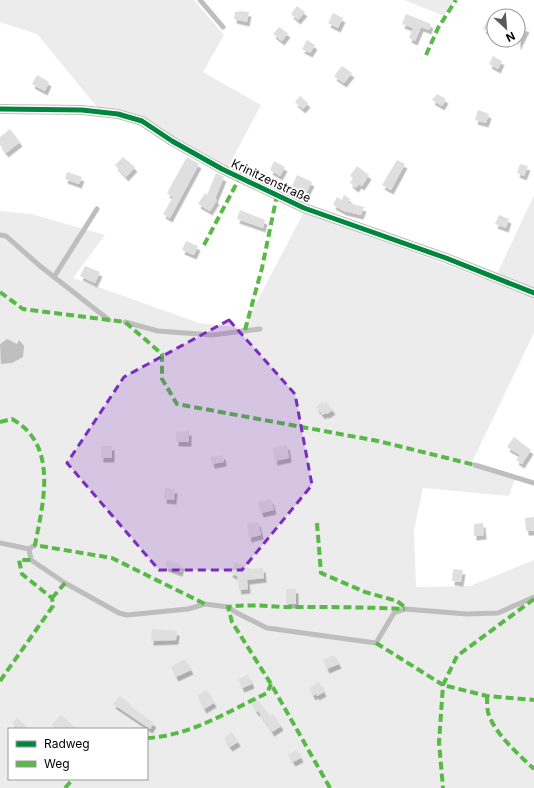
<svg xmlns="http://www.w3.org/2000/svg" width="534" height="788" viewBox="0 0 534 788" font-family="Inter,sans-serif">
  <defs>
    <filter id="shadow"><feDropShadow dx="2.5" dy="4.5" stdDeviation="0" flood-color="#0004"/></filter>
  </defs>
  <rect width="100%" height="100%" fill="#fff"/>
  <g fill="#ececec" fill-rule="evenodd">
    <polygon points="0,0 194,0 224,35 203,72 261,105 228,167 182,142 153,122 141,117 97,107 37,34 0,22"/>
    <polygon points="404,0 455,0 444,16"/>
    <path d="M534 195V333L472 462 516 476 509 496 423 488 414 530 416 587 470 586 534 560V788H0V211L31 214 105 235 73 278 199 323 243 328 304 212 484 279 498 272ZM9 729H147V779H9Z"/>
  </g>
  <polygon fill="#bfbfbf" points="7,339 17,344 19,340 24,346 23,357 12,363 1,364 0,344"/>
  <g fill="#dfdfdf" filter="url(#shadow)">
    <polygon points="297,6 305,12 298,20 291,14"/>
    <polygon points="239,11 249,12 247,22 234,19 235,12 239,12"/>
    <polygon points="333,13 343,18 338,28 328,23"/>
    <polygon points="406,14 431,24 429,30 421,27 415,41 409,38 413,28 402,24"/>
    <polygon points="489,17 494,20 494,29 492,33 483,29"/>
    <polygon points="518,24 527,28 518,46"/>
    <polygon points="279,27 288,33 282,41 273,34"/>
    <polygon points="307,40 315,45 310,53 302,49"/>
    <polygon points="493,56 502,61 498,69 489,64"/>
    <polygon points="342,66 352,73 344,83 334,76"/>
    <polygon points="37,75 49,82 45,91 32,84"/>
    <polygon points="437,94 446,99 442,106 432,100"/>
    <polygon points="300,96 308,103 303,109 295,102"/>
    <polygon points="478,110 489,114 486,123 475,120"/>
    <polygon points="10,129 20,142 6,153 0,145 0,137"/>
    <polygon points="123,157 135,167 126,177 115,165"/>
    <polygon points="187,157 199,164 170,218 163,214 173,197 167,193"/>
    <polygon points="397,160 405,164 391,190 382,185"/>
    <polygon points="274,161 285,167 280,176 270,170"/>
    <polygon points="520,164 528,166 524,176 517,173"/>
    <polygon points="357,166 369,175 362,186 359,184 356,188 350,183 353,178 350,176"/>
    <polygon points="67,172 82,177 79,184 65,179"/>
    <polygon points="216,173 224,177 215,199 217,200 210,211 198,204 205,193 207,195"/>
    <polygon points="297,175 312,182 306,194 292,187"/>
    <polygon points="344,195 350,199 348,203 364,207 361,215 344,211 333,205 337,197 342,200"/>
    <polygon points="240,210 265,220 263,228 237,219"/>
    <polygon points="499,215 509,219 506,228 495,224"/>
    <polygon points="186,241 198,246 194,255 182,250"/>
    <polygon points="85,266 100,272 95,283 80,276"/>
    <polygon points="322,402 324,404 326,402 333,410 327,414 325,413 323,415 316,407"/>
    <polygon points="189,431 189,442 176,442 176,432"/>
    <polygon points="514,437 531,450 522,464 516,460 520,455 507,447"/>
    <polygon points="287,445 289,458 275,461 273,448"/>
    <rect x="101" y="446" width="11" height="12"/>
    <polygon points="223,455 224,462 212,464 211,457"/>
    <polygon points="165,488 175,489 174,500 164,499"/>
    <polygon points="271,499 274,510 261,513 258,502"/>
    <polygon points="534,517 534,531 526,531 525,518"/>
    <polygon points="258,522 261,535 249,538 247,524"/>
    <polygon points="483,523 484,535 474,536 474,524"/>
    <polygon points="167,560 182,565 180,572 165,567"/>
    <polygon points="235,562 252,569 263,568 264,578 247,580 248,589 239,590 237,576 230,573"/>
    <polygon points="453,569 463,570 461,582 452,581"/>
    <rect x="286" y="589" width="10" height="15"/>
    <polygon points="152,629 177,631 176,640 151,641"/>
    <polygon points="334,655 339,664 327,669 323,660"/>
    <polygon points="185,659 191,670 176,677 171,667"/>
    <polygon points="248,675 252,684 242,688 238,679"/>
    <polygon points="319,682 324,692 317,696 316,694 313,696 309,688"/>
    <polygon points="207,690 214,703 204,709 197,695"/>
    <polygon points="120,696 131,705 130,706 154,723 150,729 113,704"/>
    <polygon points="255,696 270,716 273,714 281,726 272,732 258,711 257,712 253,707 254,706 250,700"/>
    <polygon points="61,715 77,729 57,729 52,725"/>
    <polygon points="17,718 29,729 19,729 12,723"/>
    <polygon points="232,732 238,742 230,747 224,738"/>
    <polygon points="297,750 301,758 293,762 288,754"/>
  </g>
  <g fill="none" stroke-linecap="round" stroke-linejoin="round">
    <g stroke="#bebebe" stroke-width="5">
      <polyline points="200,0 223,27"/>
      <polyline points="0,235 6,236 40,266 109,320"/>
      <polyline points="54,277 97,209"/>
      <polyline points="125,322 158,331 212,335 260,329"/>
      <polyline points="475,465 534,483"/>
      <polyline points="0,543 29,549 35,545"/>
      <polyline points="29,549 31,560 65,583 119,613 127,615 188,609 205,604 228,607 237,613 267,628 376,643 394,613 405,609 467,614 498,613 534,597"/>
    </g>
    <polyline stroke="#bebebe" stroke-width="10" points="0,109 82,110 118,114 142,121 172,141 222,169 304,208 446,258 534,293"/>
    <g stroke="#58b947" stroke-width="4" stroke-dasharray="8 4" stroke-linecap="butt">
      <polyline points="426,55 438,28 456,0"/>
      <polyline points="204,245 240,177"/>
      <polyline points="0,292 23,309 125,322 162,354 162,379 177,404 378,441 475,465"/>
      <polyline points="245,330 262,268 277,195"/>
      <path d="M0 422 12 419C59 445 43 503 35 545L112 558 205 604"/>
      <polyline points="317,523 321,573 365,592 397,601 407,609"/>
      <polyline points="52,598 65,583"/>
      <polyline points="534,599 457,656 443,685 487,696 534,700"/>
      <polyline points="376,643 443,685 439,742 443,788"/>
      <polyline points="0,681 53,606 52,598 22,574 19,560 31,560"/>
      <path d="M487 696C487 701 487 707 488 712 493 732 519 755 534 769"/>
      <path d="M147 738C190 736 229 711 267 693L271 684"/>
      <polyline points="65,788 73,779"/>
      <path d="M330 788 271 684 232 622 228 607C247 604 265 606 284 607 324 607 364 607 405 609"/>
    </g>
    <defs>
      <polyline id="cycleway" points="0,109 82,110 118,114 142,121 172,141 222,169 304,208 446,258 534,293"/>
    </defs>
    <use href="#cycleway" stroke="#fff" stroke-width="8"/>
    <use href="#cycleway" stroke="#00873e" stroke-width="5"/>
  </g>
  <path fill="#7b2cbf" fill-opacity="0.2" stroke="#7b2cbf" stroke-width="3" stroke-dasharray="8 5" stroke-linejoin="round" d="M229 320 295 394 312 485 242 570H159L67 463 124 377Z"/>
  <g text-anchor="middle" stroke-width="3.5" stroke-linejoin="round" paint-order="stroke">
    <g font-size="12" fill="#000" stroke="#fff">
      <text transform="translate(271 181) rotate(25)" y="4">Krinitzenstraße</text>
    </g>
  </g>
  <rect x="8" y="728" width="140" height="52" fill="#ffffff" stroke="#999999"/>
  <rect x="16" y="741" width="20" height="6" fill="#00873e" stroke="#999999"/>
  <text x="44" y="748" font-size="12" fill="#000000">Radweg</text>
  <rect x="16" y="761" width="20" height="6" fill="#58b947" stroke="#999999"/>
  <text x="44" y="768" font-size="12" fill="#000000">Weg</text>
  <g transform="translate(506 28) rotate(154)"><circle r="19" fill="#ffffff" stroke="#999999"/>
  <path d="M0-3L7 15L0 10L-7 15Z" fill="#595959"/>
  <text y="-6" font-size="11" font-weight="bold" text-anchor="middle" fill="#000000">N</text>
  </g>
</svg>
